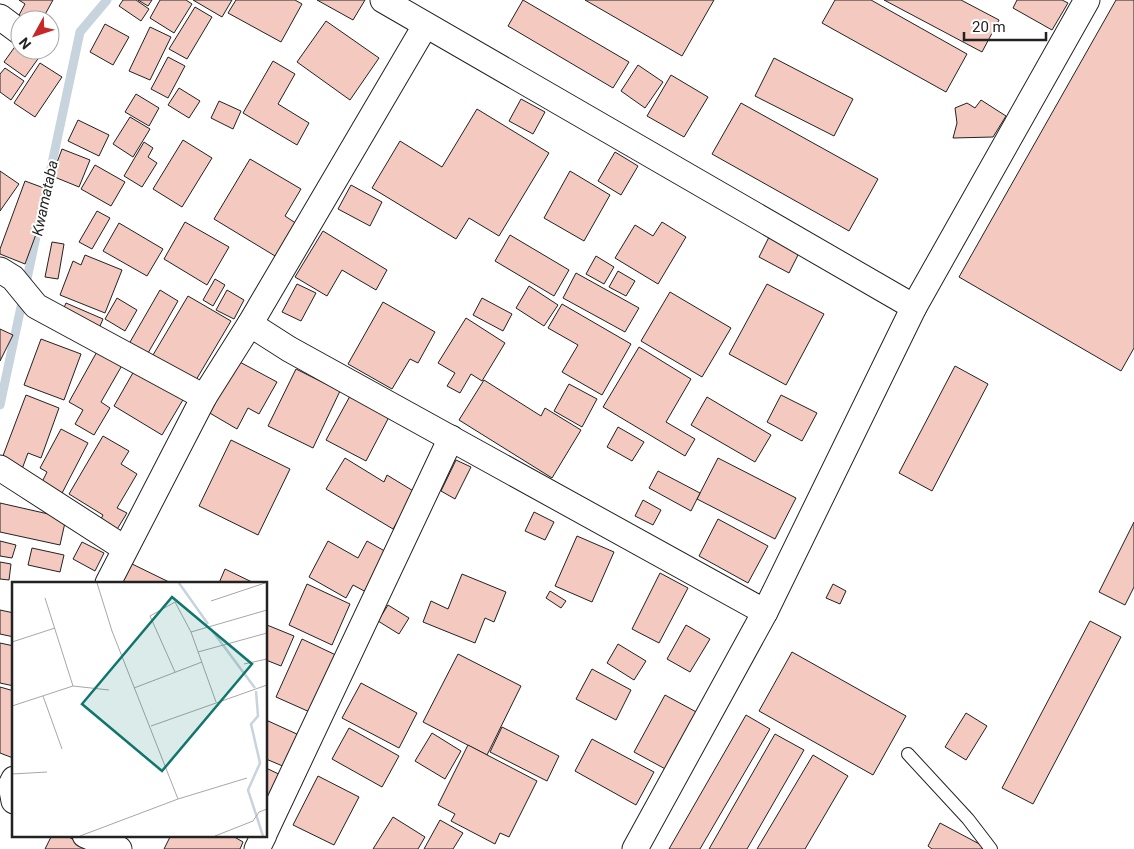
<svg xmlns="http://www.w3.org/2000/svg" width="1134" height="849" viewBox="0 0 1134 849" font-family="Roboto,sans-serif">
  <rect width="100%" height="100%" fill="#fff"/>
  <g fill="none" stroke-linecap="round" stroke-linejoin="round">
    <g stroke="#c7d3dd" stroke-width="9">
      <polyline points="44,201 80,32 107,0"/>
      <polyline points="0,405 40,218"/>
    </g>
  </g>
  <g fill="#f3c9c0" stroke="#222">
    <polygon points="19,0 53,0 42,20 24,20 18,17 25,4"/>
    <polygon points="123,0 136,0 149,9 141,21 119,6"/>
    <polygon points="138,0 152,0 148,6"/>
    <polygon points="160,0 186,0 192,4 174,33 150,18"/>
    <polygon points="193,0 232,0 222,17"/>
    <polygon points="236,0 295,0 302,4 281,42 228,13"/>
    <polygon points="317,0 365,0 353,20"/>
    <polygon points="523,0 629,62 613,88 508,26"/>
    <polygon points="585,0 714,0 682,56"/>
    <polygon points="835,0 871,0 967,54 946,92 822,23"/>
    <polygon points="884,0 961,0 999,20 982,52"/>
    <polygon points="1017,0 1062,0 1068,3 1052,30 1013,8"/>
    <polygon points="1116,0 1134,0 1134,348 1121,371 959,277"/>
    <polygon points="195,7 212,17 187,59 169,49"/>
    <polygon points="326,21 379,58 350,100 297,62"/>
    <polygon points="105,24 129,37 113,65 90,52"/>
    <polygon points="150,27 171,37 150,80 129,71"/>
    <polygon points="19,41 20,50 32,50 40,56 25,77 4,62"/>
    <polygon points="168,57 185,66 168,98 151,89"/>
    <polygon points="774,58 853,99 834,136 755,96"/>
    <polygon points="273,61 295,74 278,104 309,123 297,145 243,113"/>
    <polygon points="40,63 62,77 35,117 14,103"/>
    <polygon points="638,65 663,82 645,108 621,91"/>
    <polygon points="5,68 24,81 11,100 0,92 0,74"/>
    <polygon points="671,75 708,97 684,137 647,116"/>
    <polygon points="179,88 200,101 189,118 168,105"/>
    <polygon points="136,94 159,108 149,126 125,112"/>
    <polygon points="521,99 545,112 533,134 509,121"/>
    <polygon points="981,100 1006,116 993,137 953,138 957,123 955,108 967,103 975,108"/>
    <polygon points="219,101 241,111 233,129 211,118"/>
    <polygon points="741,103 878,179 849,231 712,154"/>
    <polygon points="477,109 549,153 499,236 469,218 456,239 372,188 400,141 442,167"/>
    <polygon points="130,117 150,129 133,157 113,144"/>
    <polygon points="78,120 109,135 99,156 68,141"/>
    <polygon points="183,140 212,158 182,207 153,189"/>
    <polygon points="144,142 153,148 148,157 157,163 142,187 124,176"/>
    <polygon points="62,149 90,160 79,187 52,176"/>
    <polygon points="615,152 638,166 621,195 598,181"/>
    <polygon points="250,159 301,189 285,216 300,226 280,259 214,219"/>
    <polygon points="95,165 125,182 111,206 81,189"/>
    <polygon points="0,171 19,184 0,211"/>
    <polygon points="570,171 610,195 584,241 544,218"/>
    <polygon points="25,181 52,191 25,264 0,254 0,249"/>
    <polygon points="351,185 382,202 370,226 338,209"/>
    <polygon points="97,211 110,218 92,249 79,242"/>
    <polygon points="185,222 229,247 207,285 164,259"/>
    <polygon points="662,222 686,237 658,284 615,258 635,225 653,236"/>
    <polygon points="119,223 163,249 147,276 103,251"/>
    <polygon points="323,231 387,270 376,290 342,270 327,296 295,277"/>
    <polygon points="510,235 569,270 554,296 495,261"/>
    <polygon points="769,237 799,253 789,273 759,257"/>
    <polygon points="52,242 64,244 58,279 45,277"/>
    <polygon points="85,255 122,270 105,313 60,295 73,261 81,265"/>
    <polygon points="596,256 614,267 604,284 586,274"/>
    <polygon points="618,271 635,281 626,296 609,287"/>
    <polygon points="576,273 639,308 625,332 563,298"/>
    <polygon points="215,279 225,285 213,306 203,300"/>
    <polygon points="297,284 316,293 301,321 282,312"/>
    <polygon points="767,284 824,314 786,385 729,354"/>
    <polygon points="529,286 558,305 544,326 516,308"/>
    <polygon points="160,290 178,301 144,360 126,349"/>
    <polygon points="227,290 244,300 234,319 216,310"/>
    <polygon points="670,292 731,328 702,377 641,341"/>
    <polygon points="188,296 231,321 196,380 153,355"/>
    <polygon points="117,298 137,310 125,331 105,319"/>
    <polygon points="482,298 512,314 503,331 473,315"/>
    <polygon points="383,302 435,332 418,363 410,359 392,389 348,364"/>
    <polygon points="66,303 103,319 97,333 60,317"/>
    <polygon points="562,304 631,344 602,395 562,372 578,345 548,328"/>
    <polygon points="466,318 505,343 482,381 471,374 460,393 447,386 455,373 438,363"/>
    <polygon points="0,329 13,335 0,361"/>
    <polygon points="41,339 81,354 64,400 24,385"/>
    <polygon points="639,347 691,379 666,422 695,439 685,456 603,407"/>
    <polygon points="99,348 124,362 101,402 110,408 94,435 75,424 83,410 69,402"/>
    <polygon points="236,360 277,382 259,414 248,408 237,429 208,412"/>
    <polygon points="138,364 187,393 162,435 114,406"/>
    <polygon points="955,366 988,384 932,491 899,473"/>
    <polygon points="296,369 340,391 313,448 268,426"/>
    <polygon points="484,380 541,416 545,408 581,430 552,478 459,420"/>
    <polygon points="569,384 597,399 582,427 554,411"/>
    <polygon points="26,395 59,408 41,458 28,453 22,469 1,461"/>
    <polygon points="781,395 817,413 802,441 767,422"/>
    <polygon points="350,396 389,417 366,461 326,440"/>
    <polygon points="707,397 771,435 755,462 691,425"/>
    <polygon points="618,427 644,442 632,461 607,447"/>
    <polygon points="61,429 88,443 60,497 40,486 47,472 40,468"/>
    <polygon points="103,436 129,451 121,464 137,474 117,508 127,513 116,531 100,521 103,515 69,494"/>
    <polygon points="231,440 290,469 258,535 199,506"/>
    <polygon points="345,458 384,482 387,475 415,492 393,529 326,489"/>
    <polygon points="718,458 796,498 775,539 697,499"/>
    <polygon points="456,460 471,467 455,499 441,491"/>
    <polygon points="658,471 700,493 691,511 649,488"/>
    <polygon points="643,500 661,510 653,525 635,516"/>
    <polygon points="0,503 66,518 60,545 0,532"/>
    <polygon points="534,512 554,522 545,540 525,531"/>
    <polygon points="718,519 768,546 748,583 699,556"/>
    <polygon points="1134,522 1134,587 1125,605 1099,592"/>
    <polygon points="577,536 614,552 592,602 555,586"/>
    <polygon points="0,541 16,545 12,558 0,556"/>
    <polygon points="328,541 358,558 367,541 390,554 368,593 353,585 346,598 309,577"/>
    <polygon points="82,542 104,553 95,571 73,559"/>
    <polygon points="32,548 64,555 60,572 28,565"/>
    <polygon points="126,561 169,582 169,583 116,583"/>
    <polygon points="0,562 11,564 9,580 0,579"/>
    <polygon points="225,569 254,583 219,583"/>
    <polygon points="660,573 688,588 659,643 632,629"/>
    <polygon points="462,574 506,592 494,622 485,618 475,643 423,622 431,601 448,609"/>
    <polygon points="307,584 350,604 332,645 289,625"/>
    <polygon points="833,584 846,591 840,604 826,598"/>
    <polygon points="550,591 566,601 561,608 546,598"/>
    <polygon points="388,605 409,618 399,634 378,621"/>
    <polygon points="0,610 14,613 14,637 0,634"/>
    <polygon points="1090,621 1121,637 1033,804 1002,788"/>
    <polygon points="267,625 294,636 281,666 266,660"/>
    <polygon points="686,625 710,639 690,672 667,659"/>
    <polygon points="302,639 338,656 312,713 276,697"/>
    <polygon points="0,643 14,646 14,686 0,683"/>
    <polygon points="618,644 646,661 634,680 607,663"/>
    <polygon points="792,652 906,716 873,775 759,711"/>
    <polygon points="458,654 521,686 487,755 423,722"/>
    <polygon points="592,669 631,690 616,720 576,699"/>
    <polygon points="361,683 417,713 399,748 342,718"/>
    <polygon points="0,687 14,691 13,758 0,753"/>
    <polygon points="665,695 700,714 669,771 634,752"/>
    <polygon points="966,713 987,726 966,760 945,747"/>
    <polygon points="746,715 770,729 700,849 669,849"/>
    <polygon points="266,720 299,735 285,767 266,759"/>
    <polygon points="502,727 559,756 547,781 490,752"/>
    <polygon points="349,728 399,756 382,787 332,759"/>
    <polygon points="432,733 461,751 445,779 415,761"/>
    <polygon points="775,734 804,750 747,849 709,849"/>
    <polygon points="592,739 654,772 636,805 575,771"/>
    <polygon points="468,745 537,781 509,837 500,833 495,844 451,821 455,814 438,805"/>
    <polygon points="813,755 848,776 846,779 805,849 757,849"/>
    <polygon points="266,768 285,777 266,819"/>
    <polygon points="318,776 359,797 334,845 293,825"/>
    <polygon points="393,817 425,837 418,849 373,849"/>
    <polygon points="440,820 463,833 453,849 424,849"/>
    <polygon points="940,823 985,847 984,849 932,849 928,846"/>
    <polygon points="52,835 65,835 87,847 86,849 45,849"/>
    <polygon points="171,835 231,835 243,842 240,849 164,849"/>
  </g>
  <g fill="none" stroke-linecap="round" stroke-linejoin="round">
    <defs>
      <polyline id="lane" points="908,754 968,819 991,849"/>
      <g id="street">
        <polyline points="383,0 914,307"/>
        <polyline points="0,17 20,32"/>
        <polyline points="0,270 13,278 36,306 204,397"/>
        <polyline points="250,324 289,349 765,612"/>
        <polyline points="0,468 124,548"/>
        <polyline points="108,583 204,397 250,324 425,26"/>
        <polyline points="14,779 11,785 14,801"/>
        <polyline points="266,830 451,438"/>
        <polyline points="85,835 119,849"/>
        <polyline points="257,849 264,835"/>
        <polyline points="635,849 765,612 914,307 1087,0"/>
      </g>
    </defs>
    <use href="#lane" stroke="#222" stroke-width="14"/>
    <use href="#street" stroke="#222" stroke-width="27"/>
    <use href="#lane" stroke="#fff" stroke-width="12"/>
    <use href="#street" stroke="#fff" stroke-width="25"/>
  </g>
  <g text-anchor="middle" stroke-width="4" stroke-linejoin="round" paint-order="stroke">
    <g font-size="15" font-style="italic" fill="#222" stroke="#fff">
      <text transform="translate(45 198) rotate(-78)" y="5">Kwamataba</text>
    </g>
  </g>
  <g transform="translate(12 582)">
    <rect width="255" height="255" fill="#fff"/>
    <path fill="none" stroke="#c7d3dd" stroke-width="2.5" d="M167 1 196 42M199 47 243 106M244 109 246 134 239 142 248 181 236 208 251 254"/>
    <path fill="none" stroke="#a7a7a7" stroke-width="1" d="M85 1 100 49 166 217M33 16 61 104M199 19 253 1M179 50 255 28M0 60 43 46M186 70 255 51M232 82 255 77M163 90 138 34 163 20 179 50 204 120M122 106 190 80M31 114 50 167M0 124 61 104 97 108M139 144 255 103M0 192 35 190M68 254 166 217 235 196M203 254 241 239 247 230 255 227"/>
    <path fill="#0f766e" fill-opacity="0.15" stroke="#0f766e" stroke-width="2.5" d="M160 15 240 82 150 189 70 122Z"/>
    <rect width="255" height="255" fill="none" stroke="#222" stroke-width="2.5"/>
  </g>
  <g transform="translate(35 35) rotate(230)"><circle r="24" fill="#ffffff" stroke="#a7a7a7"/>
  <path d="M0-4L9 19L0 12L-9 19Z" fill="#c62828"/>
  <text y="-8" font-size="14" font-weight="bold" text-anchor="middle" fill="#222222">N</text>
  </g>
  <path d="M964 32v8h82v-8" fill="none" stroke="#222222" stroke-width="2.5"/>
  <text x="972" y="32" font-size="15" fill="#222222" stroke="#ffffff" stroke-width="4" paint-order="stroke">20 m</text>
</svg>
